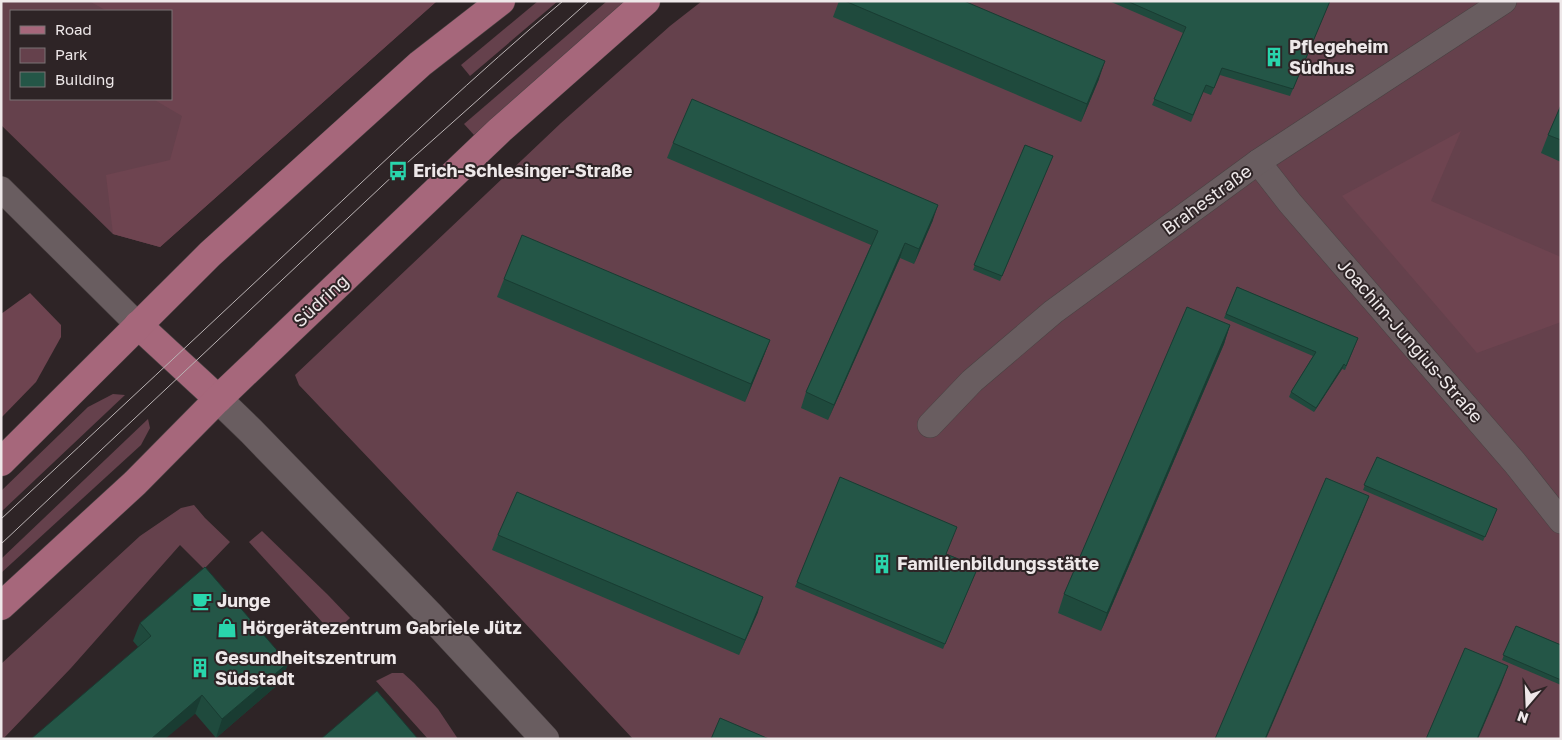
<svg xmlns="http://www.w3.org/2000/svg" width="1562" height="740" viewBox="0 0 1562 740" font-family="'Golos Text',sans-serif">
  <rect width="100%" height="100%" fill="#2e2426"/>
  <g fill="#65414c" fill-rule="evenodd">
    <path d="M1 1H437L160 247 113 234 1 125ZM11 11H171V99H11Z"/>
    <polygon points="538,1 558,1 470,76 461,65"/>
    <polygon points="607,1 629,1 474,135 464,124"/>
    <polygon points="702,1 1561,1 1561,739 633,739 494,590 299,385 295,375 561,123 670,26"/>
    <polygon points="113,394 125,395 1,512 1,491 88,407"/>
    <polygon points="148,419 150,428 141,445 1,573 1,559"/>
    <polygon points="194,505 205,518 230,542 204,569 180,545 71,668 3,739 1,739 1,664 140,536 181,508"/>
    <polygon points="262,531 328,595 350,618 333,634 249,542"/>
    <polygon points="392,673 403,673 414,683 438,709 458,739 428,739 376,681"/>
  </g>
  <g fill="#6e4450">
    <polygon points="89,1 437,1 160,247 113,234 106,175 170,160 182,116 153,99 171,99 171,11 107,11"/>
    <polygon points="1461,131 1431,201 1561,257 1561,322 1477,353 1342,196"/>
    <polygon points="30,293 61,325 61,337 36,382 1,418 1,314"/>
  </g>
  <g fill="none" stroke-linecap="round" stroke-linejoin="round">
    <defs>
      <g id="minor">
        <polyline points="1258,162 1290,203 1515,463 1561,521"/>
        <polyline points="1,189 138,325"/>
        <polyline points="930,425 972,381 1053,312 1258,162 1504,1"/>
      </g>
      <polyline id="tertiary" points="218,399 251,431 430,615 545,739"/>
      <g id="primary">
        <polyline points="138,325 218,399"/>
        <polyline points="1,462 210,254 420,64 501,1"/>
        <polyline points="1,606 135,483 218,399 500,130 646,1"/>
      </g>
    </defs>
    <use href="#minor" stroke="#4a4243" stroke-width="26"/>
    <use href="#tertiary" stroke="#4a4243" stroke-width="29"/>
    <use href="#primary" stroke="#4a4243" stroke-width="29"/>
    <use href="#minor" stroke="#695d60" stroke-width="25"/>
    <use href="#tertiary" stroke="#695d60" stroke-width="28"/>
    <use href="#primary" stroke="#a6677b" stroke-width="28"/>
    <g stroke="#bab3b4" stroke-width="1">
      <path d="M1 519C105 423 207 327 310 231 393 153 476 74 563 1"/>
      <polyline points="1,544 398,171 589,1"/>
    </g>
  </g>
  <g fill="#1f4a3d">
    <polygon points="839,1 964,1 1099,79 1081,122 833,17"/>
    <polygon points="1109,1 1330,1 1290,96 1220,75 1211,95 1203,92 1191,122 1152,105 1183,33"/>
    <polygon points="1561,105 1561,162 1541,153 1548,135"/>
    <polygon points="673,143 933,220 914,264 900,258 828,420 801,408 806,392 871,245 667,158"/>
    <polygon points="1025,145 1053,156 1000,281 973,270"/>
    <polygon points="504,279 770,340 763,358 745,402 497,297"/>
    <polygon points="1237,287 1358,338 1345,370 1342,369 1314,412 1289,397 1291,392 1313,356 1224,318"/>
    <polygon points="1230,325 1224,344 1101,631 1058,613 1064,594"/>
    <polygon points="1377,457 1497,509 1483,541 1363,490"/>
    <polygon points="840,477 947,554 978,567 943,649 795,587"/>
    <polygon points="498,535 758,612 739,655 492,550"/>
    <polygon points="140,623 288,663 282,681 216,738 133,641"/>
    <polygon points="1516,626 1561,645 1561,685 1502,660"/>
  </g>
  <g fill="#193c32">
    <polygon points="1105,61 1099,79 1081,122 1087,104"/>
    <polygon points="938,205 933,220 914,264 919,249"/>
    <polygon points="905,243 900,258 828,420 834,405"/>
    <polygon points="1230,325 1224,344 1101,631 1107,613"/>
    <polygon points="770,340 763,358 745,402 751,384"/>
    <polygon points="1344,364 1342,369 1314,412 1316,408"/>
    <polygon points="1369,496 1362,514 1266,739 1265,739"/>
    <polygon points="763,597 758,612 739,655 745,640"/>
    <polygon points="288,663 282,681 216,738 222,719"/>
    <polygon points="1508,666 1501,685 1478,739 1477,739"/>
    <polygon points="202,695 195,714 165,739 151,739"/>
  </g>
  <g fill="#245647" stroke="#193c32">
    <polygon points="845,1 964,1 1105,61 1087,104"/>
    <polygon points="1127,1 1330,1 1293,89 1222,68 1214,88 1206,85 1193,115 1154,99 1186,27"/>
    <polygon points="692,99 938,205 919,249 905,243 834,405 806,392 878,231 673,143"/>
    <polygon points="1561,105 1561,140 1548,135"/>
    <polygon points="1025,145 1053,156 1002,276 974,265"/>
    <polygon points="522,235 770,340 751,384 504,279"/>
    <polygon points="1237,287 1358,338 1346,366 1344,364 1316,408 1291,392 1316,352 1226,314"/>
    <polygon points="1187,307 1230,325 1107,613 1064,594"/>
    <polygon points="1377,457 1497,509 1485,537 1364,485"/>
    <polygon points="840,477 957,527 946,554 978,567 945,644 797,582"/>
    <polygon points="1326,478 1369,496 1265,739 1215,739"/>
    <polygon points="517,492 763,597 745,640 498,535"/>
    <polygon points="205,567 288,663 222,719 202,695 151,739 31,739 151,636 140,623"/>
    <polygon points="1516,626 1561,645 1561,680 1503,655"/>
    <polygon points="1465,648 1508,666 1477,739 1426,739"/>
    <polygon points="377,691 418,739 321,739"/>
    <polygon points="720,718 769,739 711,739"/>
  </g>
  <defs>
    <symbol id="building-bare" viewBox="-9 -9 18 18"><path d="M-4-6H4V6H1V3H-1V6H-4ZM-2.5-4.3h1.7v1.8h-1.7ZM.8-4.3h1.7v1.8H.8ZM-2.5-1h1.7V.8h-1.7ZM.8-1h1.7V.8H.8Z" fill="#29d5ac" stroke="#2e2426" stroke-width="2.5" paint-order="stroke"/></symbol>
    <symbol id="bus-bare" viewBox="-9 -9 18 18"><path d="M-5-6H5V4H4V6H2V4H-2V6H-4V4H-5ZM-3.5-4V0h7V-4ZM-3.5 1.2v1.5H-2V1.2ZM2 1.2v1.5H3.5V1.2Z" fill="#29d5ac" stroke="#2e2426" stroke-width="2.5" paint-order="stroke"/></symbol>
    <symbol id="cafe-bare" viewBox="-9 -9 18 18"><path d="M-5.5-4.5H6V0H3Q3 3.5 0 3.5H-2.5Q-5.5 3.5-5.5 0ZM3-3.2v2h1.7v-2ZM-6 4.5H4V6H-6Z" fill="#29d5ac" stroke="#2e2426" stroke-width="2.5" paint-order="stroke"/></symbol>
    <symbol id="shop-bare" viewBox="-9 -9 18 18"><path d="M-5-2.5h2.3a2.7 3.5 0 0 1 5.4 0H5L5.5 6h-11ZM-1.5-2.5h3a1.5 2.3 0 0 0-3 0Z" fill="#29d5ac" stroke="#2e2426" stroke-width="2.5" paint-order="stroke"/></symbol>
  </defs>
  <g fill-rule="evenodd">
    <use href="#building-bare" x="1260" y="43" width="28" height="28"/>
    <use href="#bus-bare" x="384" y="157" width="28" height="28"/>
    <use href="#building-bare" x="868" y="550" width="28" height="28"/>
    <use href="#cafe-bare" x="188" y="587" width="28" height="28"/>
    <use href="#shop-bare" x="213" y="614" width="28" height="28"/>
    <use href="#building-bare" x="186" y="654" width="28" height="28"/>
  </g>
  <g text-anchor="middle" stroke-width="4" stroke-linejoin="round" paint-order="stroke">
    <g font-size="18" font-weight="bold" fill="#eee8e9" stroke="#2e2426" text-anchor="start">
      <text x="1289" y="53">Pflegeheim<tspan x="1289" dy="21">Südhus</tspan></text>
      <text x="413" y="177">Erich-Schlesinger-Straße</text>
      <text x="897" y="570">Familienbildungsstätte</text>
      <text x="217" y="607">Junge</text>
      <text x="242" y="634">Hörgerätezentrum Gabriele Jütz</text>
      <text x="215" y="664">Gesundheitszentrum<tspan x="215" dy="21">Südstadt</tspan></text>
    </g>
    <g font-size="18" fill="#eee8e9" stroke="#2e2426">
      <text transform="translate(1207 200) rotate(-36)" y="6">Brahestraße</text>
      <text transform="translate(321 301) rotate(-43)" y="6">Südring</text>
      <text transform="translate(1410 341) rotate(49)" y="6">Joachim-Jungius-Straße</text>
    </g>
  </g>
  <rect width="1562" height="740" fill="none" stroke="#eee8e9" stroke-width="5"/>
  <rect x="10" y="10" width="162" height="90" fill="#2e2426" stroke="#7b7274"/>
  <rect x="20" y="26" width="25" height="8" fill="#a6677b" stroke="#7b7274"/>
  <text x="55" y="35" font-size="15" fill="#eee8e9">Road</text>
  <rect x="20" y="48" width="25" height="15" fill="#65414c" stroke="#7b7274"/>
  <text x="55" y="60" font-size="15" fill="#eee8e9">Park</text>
  <rect x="20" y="72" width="25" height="15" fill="#245647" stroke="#7b7274"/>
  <text x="55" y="85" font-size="15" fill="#eee8e9">Building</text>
  <g transform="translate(1527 705) rotate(199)" stroke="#2e2426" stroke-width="4" paint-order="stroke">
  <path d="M0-4L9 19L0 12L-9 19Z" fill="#eee8e9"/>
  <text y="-8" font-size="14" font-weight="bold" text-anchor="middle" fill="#eee8e9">N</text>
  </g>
</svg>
